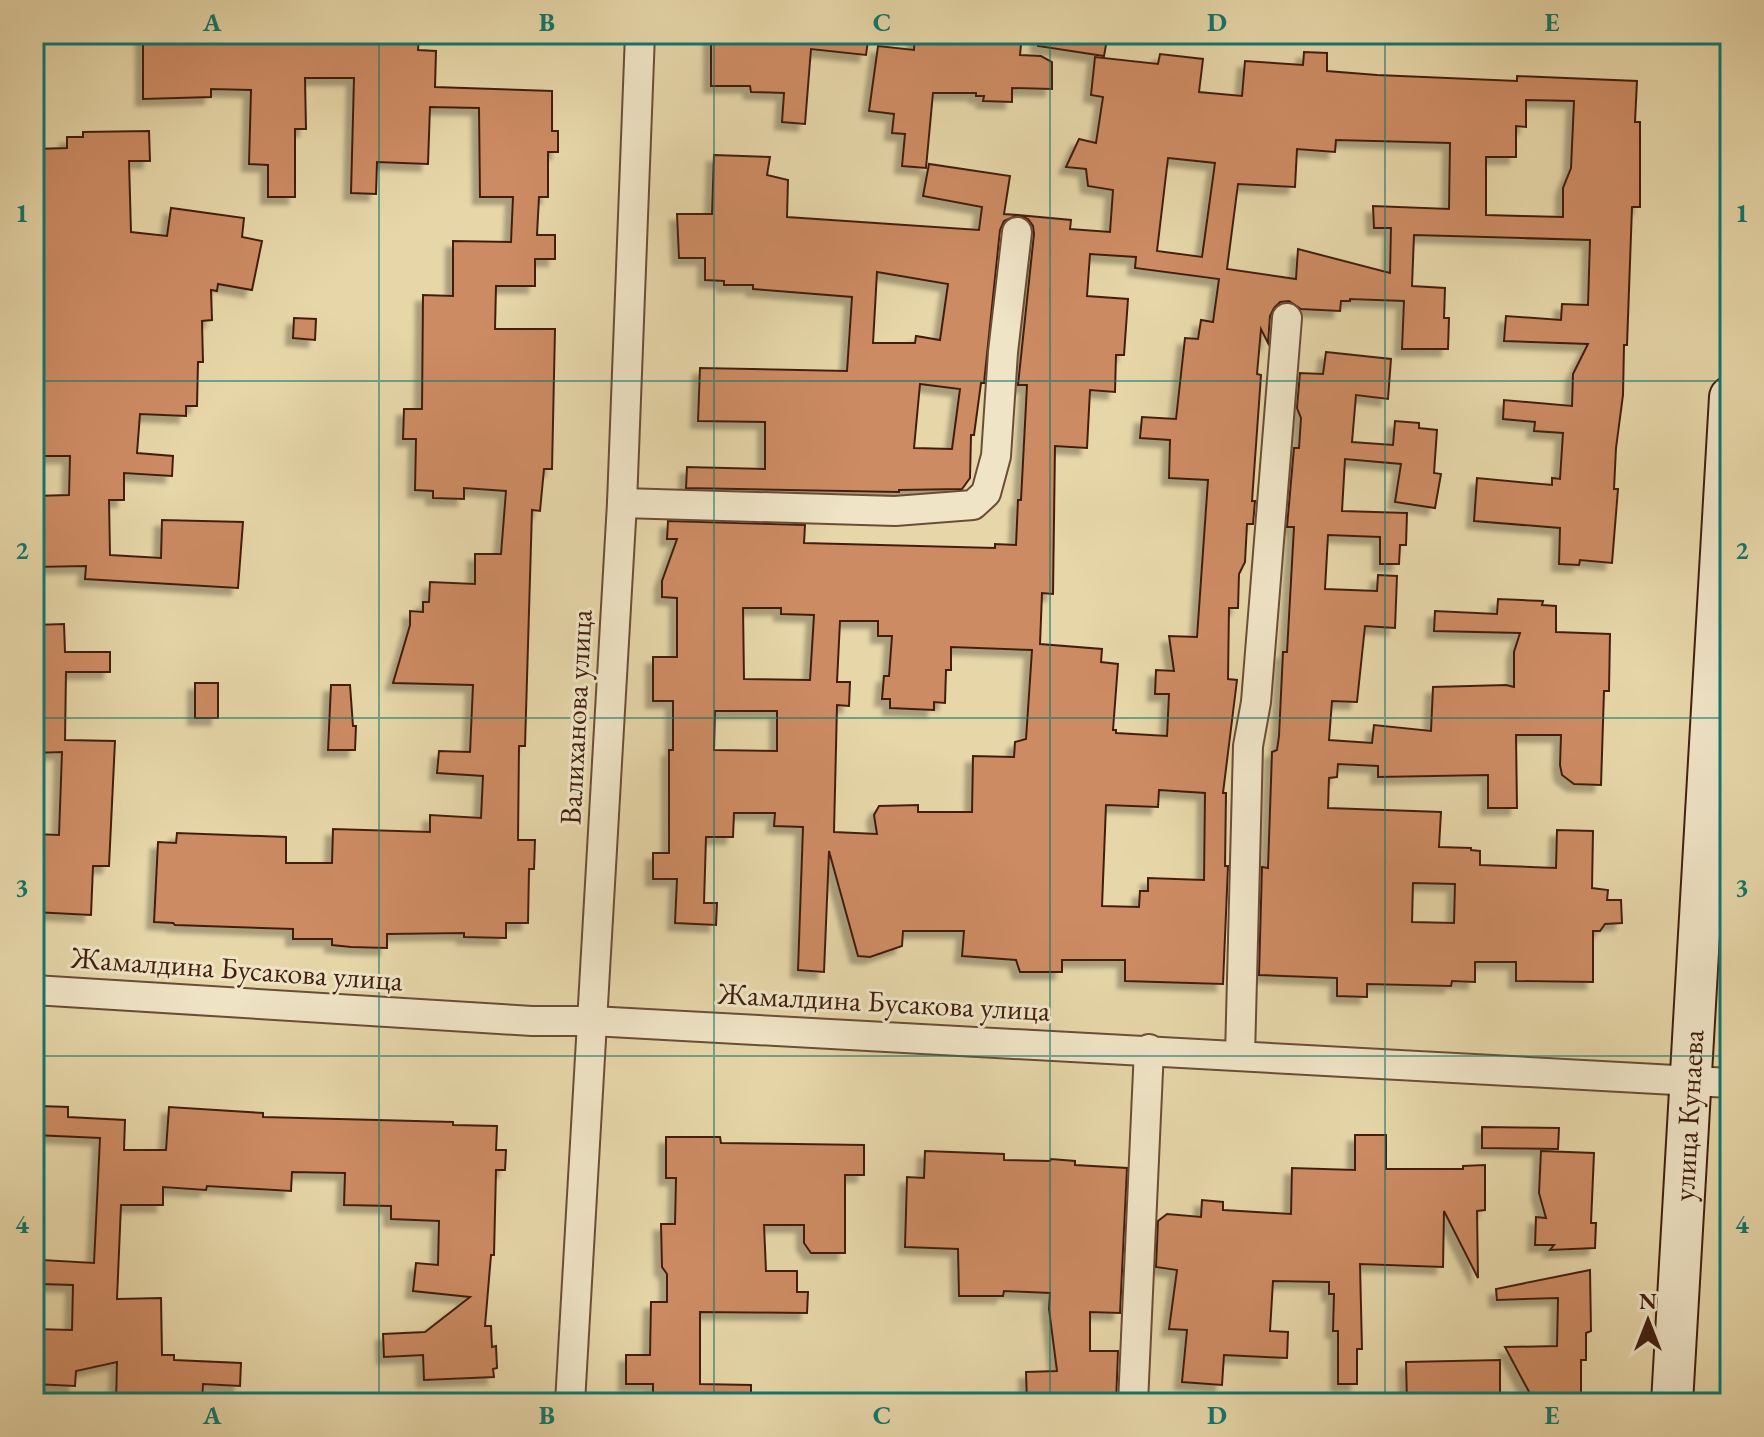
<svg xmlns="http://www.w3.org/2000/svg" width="1764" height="1437" viewBox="0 0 1764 1437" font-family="'EB Garamond',serif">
  <defs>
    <filter id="shadow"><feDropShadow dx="-7" dy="7" stdDeviation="2" flood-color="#0004"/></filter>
  </defs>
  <rect width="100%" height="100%" fill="#e6d6a8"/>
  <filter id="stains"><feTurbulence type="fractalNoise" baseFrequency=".0025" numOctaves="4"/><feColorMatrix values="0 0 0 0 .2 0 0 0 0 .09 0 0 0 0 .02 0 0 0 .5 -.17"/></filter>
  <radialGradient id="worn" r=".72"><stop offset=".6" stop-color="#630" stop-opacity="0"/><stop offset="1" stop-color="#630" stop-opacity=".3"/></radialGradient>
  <g fill="#cd8b64" stroke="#421f10" stroke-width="2" fill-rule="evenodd" filter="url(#shadow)">
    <polygon points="143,34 167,34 167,42 216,39 216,34 419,34 418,50 436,51 435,87 552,91 552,131 558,131 558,152 548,152 548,197 539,197 537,235 555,235 555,259 535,259 535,286 496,286 495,329 555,329 552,469 544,469 540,511 532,510 525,746 519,746 518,840 535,840 534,869 529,869 528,923 506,923 506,938 464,937 464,933 387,934 387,948 351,947 332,945 332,939 293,939 293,929 175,925 173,923 154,922 158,842 176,843 177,833 286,837 286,863 332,863 333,829 430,832 430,815 481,818 483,776 437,773 439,751 470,752 473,685 393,683 410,625 410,611 423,612 423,602 429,602 430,582 475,584 475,554 501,554 506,491 464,488 464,499 433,498 433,491 415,490 416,439 403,439 404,409 422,409 423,295 453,296 453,241 511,242 513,197 480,197 479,108 430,107 428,164 377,162 376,194 351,193 354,78 305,78 306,129 295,129 295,197 268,197 268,165 249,164 251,90 211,89 211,97 143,99"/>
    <polygon points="711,34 869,34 866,55 811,49 805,124 782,122 784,93 751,92 750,86 711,86"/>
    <polygon points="915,34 1022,34 1020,55 1041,56 1052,62 1052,89 1012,88 1012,102 983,101 984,96 976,96 976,93 933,93 926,168 902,166 905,134 892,133 894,114 869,111 878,46 914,50"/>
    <polygon points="1038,34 1108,34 1104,56 1038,46"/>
    <path d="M1304 52 1327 53V71L1377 75 1517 81V76L1637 81 1635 122H1640V207H1632L1627 345H1624L1623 395 1616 448 1614 489H1618L1612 563 1580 560 1579 565 1559 564 1560 528 1474 521 1477 478 1552 485V478L1560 479 1563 433 1534 431 1535 422 1503 419 1504 400 1572 406 1573 374 1588 344 1504 341 1506 316 1561 320 1562 304 1588 305 1590 240 1414 235 1412 286 1445 288 1444 318H1449L1448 349H1402L1404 301 1350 299V301H1341L1340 311 1301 309 1289 301 1280 302 1274 308 1270 316 1268 343 1261 329 1257 374 1261 375 1252 501H1255L1253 524H1247L1245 562 1239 574 1238 608H1229L1228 679 1237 680 1223 793H1226L1225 866H1228L1223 984 1125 981V960H1062V972H1020L1016 960 962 956 964 931H903L902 946 870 957 858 956 829 851 824 972 798 970 803 827 774 826 775 813H734L733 837H706L704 903H717L716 925 675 923 677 879H653V853H669V750H673V701H653V657H677V598L662 597V581L677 539H667L668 521 805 525 804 543 995 548V544L1016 545 1018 500H1021L1027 385H1018L1034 234 1033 226 1028 219 1018 215 1071 220 1070 229 1110 232 1113 190 1088 186 1086 169 1066 167 1079 139 1096 143 1103 97 1091 95 1095 57 1158 64 1160 54 1203 59 1199 92 1242 96 1245 61 1303 65ZM1526 100 1574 101 1571 168 1563 188V217L1486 215V157H1516V126L1526 127ZM1336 140 1450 143 1449 209 1373 206 1374 228H1391L1390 273 1298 249 1296 279 1227 269 1238 184 1295 187 1297 149 1335 152ZM1168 158 1215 163 1202 257 1157 251ZM1090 254 1136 257 1135 268 1219 279 1213 322 1201 320 1198 339 1185 338 1176 419 1142 417 1140 438 1170 440 1169 478 1208 480 1197 637 1169 636 1174 671 1156 670 1155 694H1169L1167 736 1116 733V730H1113L1118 664 1101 662 1102 649 1040 644 1042 593 1053 594 1055 446 1087 448 1090 390 1115 392 1116 355H1124L1128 299 1087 296ZM743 608H781V614L814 615 810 680 744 679ZM840 621H878V636H892L889 676H884L882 699H890V708L934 710V702L945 703 946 670H951V647L1032 650 1026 739 1015 742 1014 757 973 756 972 812H918V805L879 806 874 815 877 834 834 832 837 705 849 706 850 682H837ZM715 711H777V751L714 750ZM1159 790 1205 793 1204 880 1148 878V891H1140L1139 907 1102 906 1106 805 1158 807Z"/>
    <polygon points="149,131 150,161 129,161 131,232 167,236 171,208 244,218 242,237 262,241 252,290 218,284 217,291 211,290 212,320 202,321 203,362 198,362 197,406 186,406 186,416 140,414 137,453 173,456 172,476 124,473 124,500 109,500 110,555 161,558 162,520 243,522 238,588 85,579 86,566 34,567 34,496 69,495 70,456 34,456 34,149 67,148 67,137 83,137 83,132"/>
    <path d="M714 155 770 157 767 175 788 180 787 217 979 230 982 207 923 196 929 164 1010 176 1004 214 1018 215 1004 221 1000 230 984 383H981L974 435H971L970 478 962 489 899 490V492L686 488 687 467 765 469V422L698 421 700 368 847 371 852 297 753 289V285H724V281L705 280V258H679L677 214H712ZM877 272 948 284 940 340 916 336 915 343H873ZM920 384 960 389 952 449 914 448Z"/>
    <polygon points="294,318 316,319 315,340 293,338"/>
    <path d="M1326 352 1391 359 1388 399 1356 395 1352 442 1393 445 1395 421 1419 423V428L1437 430 1434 473 1441 474 1435 508 1395 502 1401 464 1345 459 1342 511 1407 513 1406 545H1400L1399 564H1380V537L1328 535 1325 589 1377 591 1378 575 1397 576 1395 628 1365 626 1357 702 1332 701 1329 740 1372 743 1374 725 1431 731 1433 687 1506 685 1514 687V652L1520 633 1434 631 1435 611 1497 614 1498 599 1543 601 1542 605 1556 606V632L1610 634 1609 691H1604L1601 785 1574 784 1562 775 1560 765 1561 735H1516L1517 808H1488V775L1378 777V766L1338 764 1337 777 1329 778 1328 808 1441 812 1439 847 1471 848V850L1480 851V865L1556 868 1557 830 1593 831 1592 888 1608 890 1607 900H1621L1622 923 1605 924 1600 931H1593V982L1516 981V962H1475V982L1452 981 1451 986 1367 984V997L1337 996V978L1259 975 1262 867 1268 868 1272 752 1277 750 1279 736 1283 652H1287L1294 527H1287L1294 448H1299L1301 418 1297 408 1300 373 1323 374ZM1413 883 1455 884 1454 923 1412 922Z"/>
    <polygon points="64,624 65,652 110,652 110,672 66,672 65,740 115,741 109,866 93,866 91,915 34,912 34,834 59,835 62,752 34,753 34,625"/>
    <rect x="195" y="683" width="23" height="35"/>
    <polygon points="331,685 350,685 353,726 356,726 355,750 328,750"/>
    <polygon points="40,1106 68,1107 68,1117 125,1120 124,1150 166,1150 169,1107 263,1113 263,1117 453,1122 453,1125 497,1126 496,1150 506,1150 505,1170 496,1170 494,1255 491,1255 485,1326 491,1326 492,1347 496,1346 497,1368 493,1369 494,1377 424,1380 423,1355 384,1357 383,1334 425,1332 470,1297 413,1291 416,1263 438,1265 439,1221 391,1219 391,1206 344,1205 345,1173 292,1172 291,1191 207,1186 206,1190 163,1187 163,1205 121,1205 117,1299 161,1298 162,1355 174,1355 174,1360 241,1363 240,1386 203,1384 202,1403 116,1403 117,1362 76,1371 75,1386 34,1384 34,1329 72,1330 73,1285 40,1284 42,1260 94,1263 100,1138 34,1135 34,1125"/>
    <polygon points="1482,1127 1559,1128 1558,1149 1482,1148"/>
    <polygon points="1355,1135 1386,1135 1386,1169 1463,1169 1463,1166 1485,1165 1485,1210 1477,1211 1478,1278 1444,1211 1443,1267 1360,1264 1362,1349 1357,1349 1357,1384 1338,1384 1338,1331 1333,1331 1334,1294 1329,1294 1329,1282 1273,1281 1270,1331 1288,1332 1287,1358 1224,1355 1222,1385 1182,1382 1187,1330 1169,1329 1177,1270 1156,1267 1158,1221 1167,1214 1201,1217 1202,1200 1223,1202 1223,1210 1291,1214 1292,1168 1355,1170"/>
    <polygon points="666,1137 720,1137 721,1143 864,1145 864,1175 845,1175 845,1253 811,1253 804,1243 804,1225 764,1225 766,1271 797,1271 797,1292 808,1292 807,1313 700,1312 700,1384 751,1385 751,1403 653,1403 653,1384 626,1384 626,1355 650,1355 651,1302 667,1302 667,1274 662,1267 661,1224 675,1224 676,1178 666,1178"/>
    <polygon points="925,1151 1004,1154 1004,1160 1050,1161 1051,1159 1075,1161 1075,1165 1127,1168 1120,1313 1090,1312 1090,1351 1118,1351 1116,1403 1027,1403 1026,1372 1057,1371 1049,1309 1050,1293 1004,1291 1003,1296 959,1296 958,1249 905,1247 907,1177 924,1178"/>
    <polygon points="1541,1151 1594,1153 1591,1223 1596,1223 1595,1248 1550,1250 1554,1245 1535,1245 1536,1217 1546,1218 1539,1193"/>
    <polygon points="1590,1270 1591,1331 1586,1333 1586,1360 1581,1360 1581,1403 1535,1403 1505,1347 1557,1346 1558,1298 1497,1300 1496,1289"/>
    <polygon points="1500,1360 1500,1403 1407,1403 1406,1362"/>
  </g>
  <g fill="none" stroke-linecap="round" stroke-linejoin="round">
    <defs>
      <g id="minor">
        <polyline points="622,503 895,511 973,505 986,493 996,456 1003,352 1017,232"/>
        <polyline points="34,990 532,1021 592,1021 1730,1083"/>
        <polyline points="1240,1056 1248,746 1256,702 1287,318"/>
        <polyline points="570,1403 622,503 640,34"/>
        <polyline points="1133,1403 1149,1049"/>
      </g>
      <g id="secondary">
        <path id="s1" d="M1672 1403 1730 397"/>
      </g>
    </defs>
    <use href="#minor" stroke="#6b4d36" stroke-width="32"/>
    <use href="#secondary" stroke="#421f10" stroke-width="44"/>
    <use href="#minor" stroke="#efe4c6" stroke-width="28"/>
    <use href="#secondary" stroke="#efe4c6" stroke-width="40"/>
  </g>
  <path fill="none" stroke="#0f766e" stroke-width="2" stroke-opacity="0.55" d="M379 34V1403M714 34V1403M1050 34V1403M1385 34V1403M34 381H1730M34 718H1730M34 1056H1730"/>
  <g text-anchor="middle" stroke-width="6" stroke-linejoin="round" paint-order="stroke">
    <g font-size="30" fill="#421f10" stroke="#efe4c6">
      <text transform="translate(576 717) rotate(-87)" y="10">Валиханова улица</text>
      <text transform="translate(237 969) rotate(4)" y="10">Жамалдина Бусакова улица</text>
      <text transform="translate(884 1002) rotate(3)" y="10">Жамалдина Бусакова улица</text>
      <text dy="10" stroke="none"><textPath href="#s1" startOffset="288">улица Кунаева</textPath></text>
    </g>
  </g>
  <rect width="1764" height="1437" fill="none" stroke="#e6d6a8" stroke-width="88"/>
  <g transform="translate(1648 1321)" stroke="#efe4c6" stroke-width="6" paint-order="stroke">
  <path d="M0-6L14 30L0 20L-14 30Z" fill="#421f10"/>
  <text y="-12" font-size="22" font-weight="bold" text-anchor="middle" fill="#421f10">N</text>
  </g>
  <rect x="44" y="44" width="1676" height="1349" fill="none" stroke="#0f766e" stroke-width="3"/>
  <g font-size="26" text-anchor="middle" font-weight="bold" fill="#0f766e">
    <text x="212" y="31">A</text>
    <text x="547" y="31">B</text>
    <text x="882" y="31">C</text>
    <text x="1217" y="31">D</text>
    <text x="1552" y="31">E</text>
    <text x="22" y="222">1</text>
    <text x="1742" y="222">1</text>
    <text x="22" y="559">2</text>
    <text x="1742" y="559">2</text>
    <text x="22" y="896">3</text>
    <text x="1742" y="896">3</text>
    <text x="22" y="1233">4</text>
    <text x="1742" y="1233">4</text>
    <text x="212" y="1424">A</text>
    <text x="547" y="1424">B</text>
    <text x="882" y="1424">C</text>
    <text x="1217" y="1424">D</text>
    <text x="1552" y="1424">E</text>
  </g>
  <rect width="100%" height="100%" filter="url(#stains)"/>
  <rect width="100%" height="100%" fill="url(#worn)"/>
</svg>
